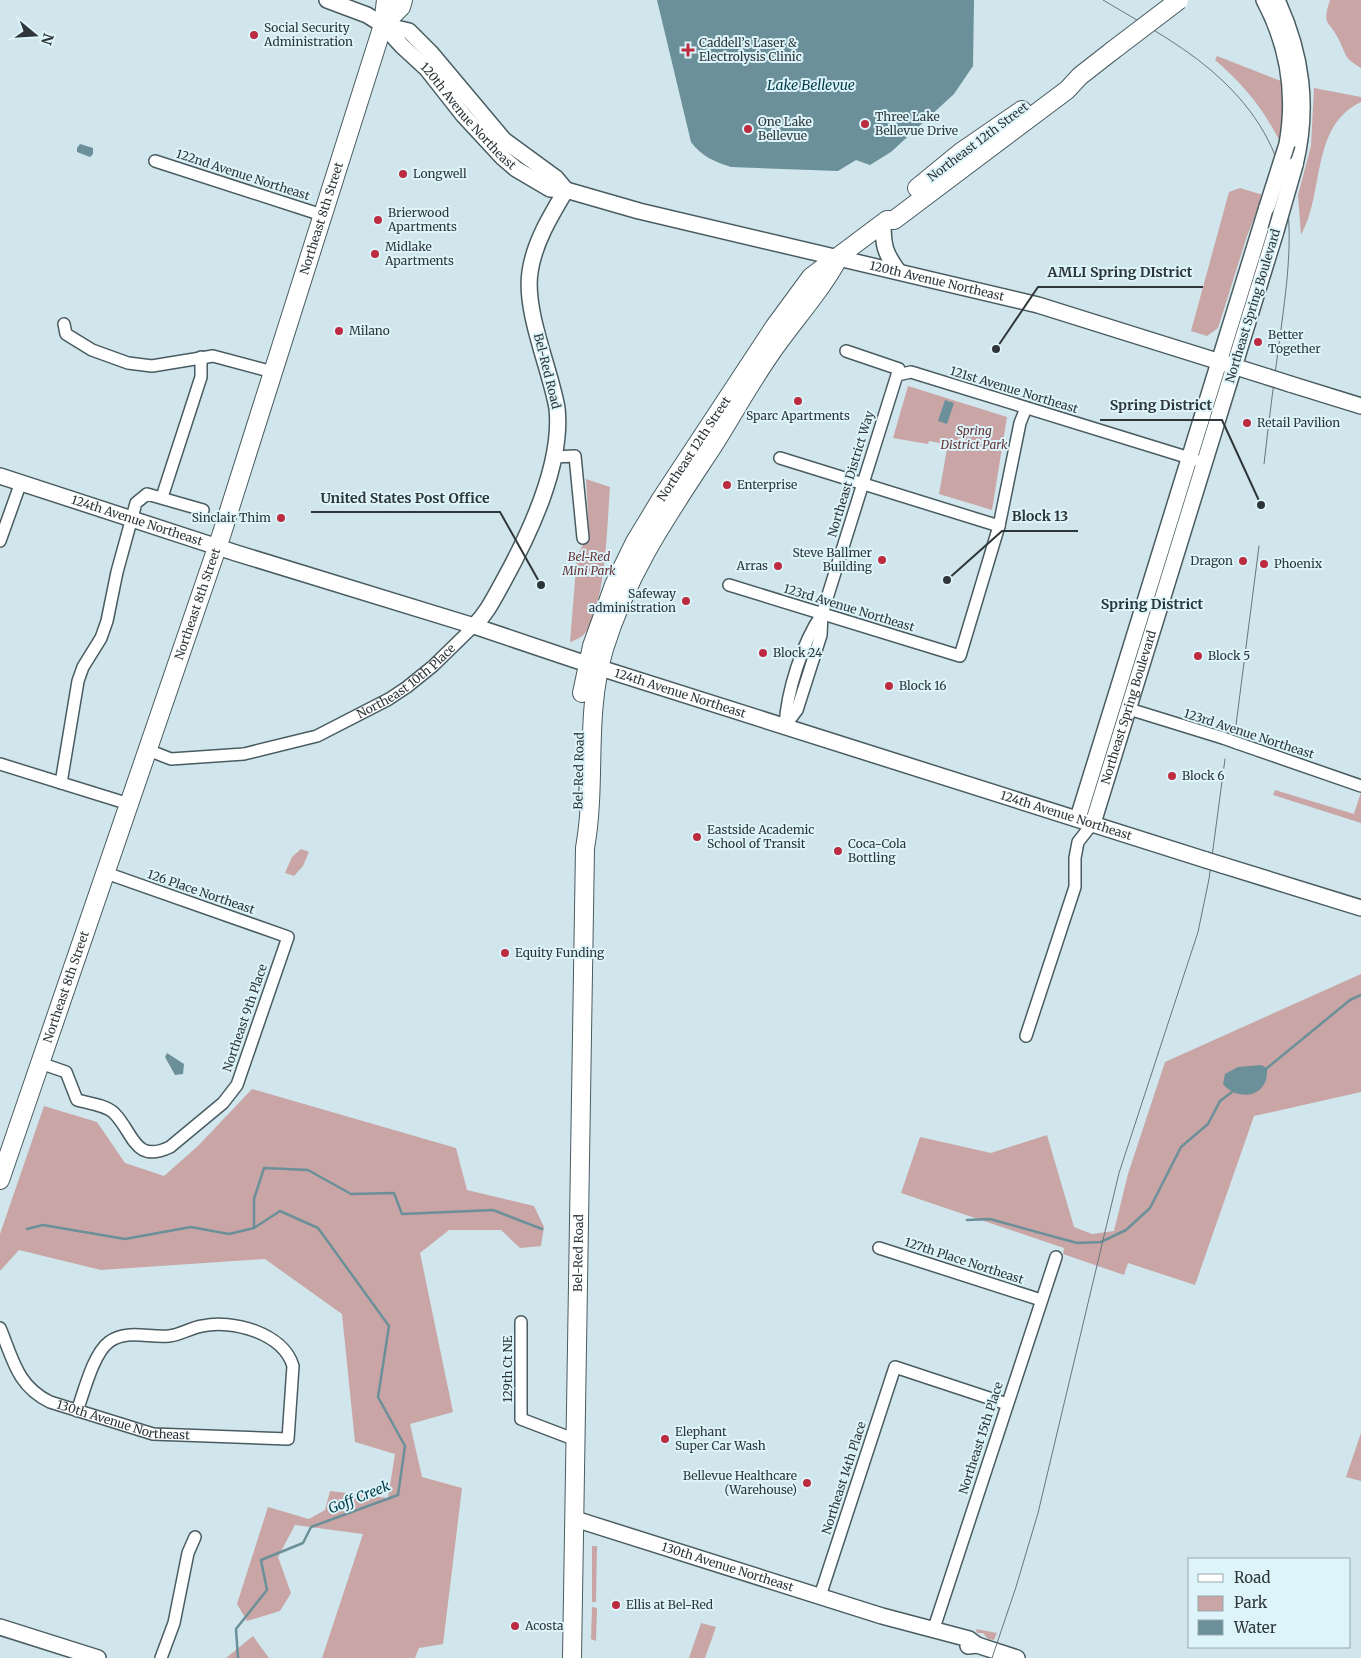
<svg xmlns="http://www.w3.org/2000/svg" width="1361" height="1658" viewBox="0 0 1361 1658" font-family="Merriweather,serif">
  <rect width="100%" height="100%" fill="#d0e6ec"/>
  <g fill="#c9a5a5">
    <path d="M1330 0H1361V68C1344 58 1347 56 1339 40 1330 20 1321 27 1330 0Z"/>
    <path d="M1217 56 1281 81 1283 111 1279 140C1263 108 1242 83 1215 60Z"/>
    <path d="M1314 88 1361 97V102C1310 126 1325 193 1301 235L1298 195 1311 146Z"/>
    <polygon points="1240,188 1263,195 1247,236 1218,328 1207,336 1191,331 1229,192"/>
    <polygon points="908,386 1007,417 992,510 939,494 947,449 945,448 945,444 929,441 928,444 893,438"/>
    <path d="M586 479 610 487C607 525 606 596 588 629 584 636 577 640 570 642L577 556 589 533Z"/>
    <polygon points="1275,790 1354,814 1361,792 1361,823 1273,795"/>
    <polygon points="301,849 309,852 303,866 294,876 285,873 292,857"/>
    <polygon points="1361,974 1361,1092 1254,1116 1195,1285 1128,1263 1124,1275 1063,1254 1064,1248 901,1193 920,1137 991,1153 1047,1135 1074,1227 1092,1234 1114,1231 1128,1174 1165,1062"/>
    <polygon points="252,1089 456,1148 467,1190 534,1206 544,1227 541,1246 520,1248 501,1230 449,1230 420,1253 453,1412 410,1424 422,1477 462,1488 443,1644 419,1648 415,1658 322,1658 363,1534 295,1525 278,1557 291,1593 280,1611 247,1621 237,1604 268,1507 309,1519 325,1510 330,1491 388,1498 395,1454 355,1442 342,1314 265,1259 101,1270 19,1250 0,1271 0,1234 44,1106 97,1122 125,1163 164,1176 198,1146"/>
    <polygon points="1361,1433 1361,1481 1346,1477"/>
    <polygon points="592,1546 597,1546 596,1602 592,1602"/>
    <polygon points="592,1607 597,1608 596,1641 591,1639"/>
    <polygon points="701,1623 716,1627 705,1658 689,1658"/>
    <polygon points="976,1629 997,1633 994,1640 988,1639 983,1633 977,1633"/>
    <polygon points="253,1636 269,1658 226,1658"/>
  </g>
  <g fill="#6b9099">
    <path d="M657 0H974L973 66 954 94 891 152 870 165 856 160 838 171 731 167C715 162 701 156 691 142Z"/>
    <polygon points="80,144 93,148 93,154 90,157 77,152 77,148"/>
    <polygon points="945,400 954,403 947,424 938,421"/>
    <polygon points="167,1053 184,1064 183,1074 175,1075 165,1057"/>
    <path d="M1261 1065 1267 1068C1267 1071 1267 1077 1266 1080 1259 1100 1234 1098 1223 1084L1225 1074 1238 1067Z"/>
  </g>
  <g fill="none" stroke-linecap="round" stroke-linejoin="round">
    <g stroke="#6b9099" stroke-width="2.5">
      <polyline points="1266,1069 1350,1000 1361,995"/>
      <polyline points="967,1220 990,1219 1077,1243 1101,1242 1126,1230 1150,1208 1181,1147 1208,1124 1220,1101 1232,1092"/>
      <polyline points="27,1229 43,1225 125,1239 191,1227 229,1234 254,1228 254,1199 264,1168 308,1170 351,1194 394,1193 402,1214 493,1210 542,1229"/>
      <polyline points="238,1658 236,1629 267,1590 261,1560 303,1543 311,1527 398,1495 405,1446 378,1397 389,1326 318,1228 280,1211 254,1228"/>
    </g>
    <defs>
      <g id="street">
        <polyline points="155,161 322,215"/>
        <polyline points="64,324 66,334 92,350 128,363 152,366 213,356 273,372"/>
        <polyline points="846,351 899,369"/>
        <polyline points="554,457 575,456 583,538"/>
        <polyline points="780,458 999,526"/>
        <polyline points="162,497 201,377 201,357"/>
        <polyline points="0,541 21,482"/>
        <polyline points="729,585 960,656 999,526 1020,423 1026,408"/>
        <polyline points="1129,709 1223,738"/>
        <polyline points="785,726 797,710 821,635 822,614 897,375 911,372 1196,460"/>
        <path d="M785 726C787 691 802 643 822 614"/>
        <polyline points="1237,743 1361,786"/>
        <path id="s1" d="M148 750 171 759 244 754 317 736 389 699 407 687 433 666 474 626"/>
        <polyline points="0,764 129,804"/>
        <polyline points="61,783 78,681 83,667 101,638 107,621 117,572 136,503 147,494 203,510"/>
        <polyline points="1026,1036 1075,887 1075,858 1078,842 1093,823"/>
        <path d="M40 1063 66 1072 77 1100C88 1103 106 1105 114 1113 134 1133 134 1164 170 1147L223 1103 237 1085 288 937 106 873"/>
        <polyline points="879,1248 1041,1300"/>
        <polyline points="521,1322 521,1419 576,1440"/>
        <path id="s2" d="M0 1328C13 1359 17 1386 50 1402L153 1434 288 1439 293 1366C283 1333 232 1319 202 1326 190 1328 180 1335 169 1336 149 1338 126 1329 109 1342 93 1354 84 1392 77 1411"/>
        <polyline points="820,1596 895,1367 1007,1404"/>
        <polyline points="934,1628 1056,1257"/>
        <polyline points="161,1658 174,1623 188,1553 195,1537"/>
      </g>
      <g id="secondary">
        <polyline points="327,0 367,15 383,25 409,31 431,53 504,140 556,178 566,190"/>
        <path d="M1264 0C1288 45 1296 94 1287 144"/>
        <path d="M1277 0C1302 54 1309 107 1295 165"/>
        <path id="s3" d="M383 25 402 46 427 69 464 116 502 157 516 169 550 189 566 190 639 211 1038 305 1268 377"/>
        <path d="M883 223C883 246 885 253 898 271"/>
        <polyline points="1290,384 1361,406"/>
        <path id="s4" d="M0 476 236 553 474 626 575 660 1206 860"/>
        <path d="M474 626C487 613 494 598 503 582 530 533 563 464 557 408 550 368 524 311 530 272 534 243 551 215 566 190"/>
        <polyline points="1078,818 1267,207"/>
        <path id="s5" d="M1093 823 1276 231"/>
        <polyline points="1222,865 1361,908"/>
        <path id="s6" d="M575 1519 882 1616 969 1639 977 1645"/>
        <polyline points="0,1627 98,1658"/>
        <polyline points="968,1646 977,1645 1017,1658"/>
      </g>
      <g id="primary">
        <polyline points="383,25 401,7 403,0"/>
        <polyline points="917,188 961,152 1022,110"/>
        <path id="s7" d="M582 693 592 646 614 585 635 542 661 499 775 326 811 277 887 220H894L1067 90 1080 76 1112 51"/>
        <path id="s8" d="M0 1180 222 533 383 25 386 0"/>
        <path id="s9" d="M572 1658 585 848C597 780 584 717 604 649 628 571 669 513 713 446 732 416 749 385 769 356 791 323 820 293 839 257"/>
      </g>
    </defs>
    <use href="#street" stroke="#495c61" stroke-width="14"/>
    <use href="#secondary" stroke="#495c61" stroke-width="18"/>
    <use href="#primary" stroke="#495c61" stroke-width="20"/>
    <use href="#street" stroke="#fff" stroke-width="11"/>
    <use href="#secondary" stroke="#fff" stroke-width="15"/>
    <use href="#primary" stroke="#fff" stroke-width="18"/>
    <g stroke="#687579" stroke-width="1">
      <path d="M1103 0C1143 24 1192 50 1225 83 1301 157 1294 233 1281 329 1275 374 1269 419 1264 464"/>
      <polyline points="1236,725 1259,546"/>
      <polyline points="992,1658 1016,1587 1038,1513 1119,1173 1198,932 1209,879 1225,759"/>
    </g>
    <defs>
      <polyline id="street-bridge" points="1223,738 1237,743"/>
      <g id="secondary-bridge">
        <polyline points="1267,207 1287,144"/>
        <polyline points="1276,231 1295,165"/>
        <polyline points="1268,377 1290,384"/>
        <polyline points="1206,860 1222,865"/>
      </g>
      <polyline id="primary-bridge" points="1112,51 1179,0"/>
    </defs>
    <use href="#street-bridge" stroke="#495c61" stroke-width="14" stroke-linecap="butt"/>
    <use href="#secondary-bridge" stroke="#495c61" stroke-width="18" stroke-linecap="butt"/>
    <use href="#primary-bridge" stroke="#495c61" stroke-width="20" stroke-linecap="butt"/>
    <use href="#street-bridge" stroke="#fff" stroke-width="11"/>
    <use href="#secondary-bridge" stroke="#fff" stroke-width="15"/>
    <use href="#primary-bridge" stroke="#fff" stroke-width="18"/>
  </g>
  <g fill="#bc2b3f" stroke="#ddf4fa" stroke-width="2">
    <circle cx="254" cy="35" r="5"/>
    <path d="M685.5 42.5h5v5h5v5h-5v5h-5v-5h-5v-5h5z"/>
    <circle cx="865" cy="124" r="5"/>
    <circle cx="748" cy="129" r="5"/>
    <circle cx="403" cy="174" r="5"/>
    <circle cx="378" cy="220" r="5"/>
    <circle cx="375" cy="254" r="5"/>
    <circle cx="339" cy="331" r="5"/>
    <circle cx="1258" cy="342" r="5"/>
    <circle cx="798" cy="401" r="5"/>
    <circle cx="1247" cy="423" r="5"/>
    <circle cx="727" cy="485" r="5"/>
    <circle cx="281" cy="518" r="5"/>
    <circle cx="882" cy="560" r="5"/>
    <circle cx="1243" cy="561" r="5"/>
    <circle cx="1264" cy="564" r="5"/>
    <circle cx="778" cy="566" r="5"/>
    <circle cx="686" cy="601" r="5"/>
    <circle cx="763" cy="653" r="5"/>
    <circle cx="1198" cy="656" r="5"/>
    <circle cx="889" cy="686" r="5"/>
    <circle cx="1172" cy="776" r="5"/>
    <circle cx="697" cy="837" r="5"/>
    <circle cx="838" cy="851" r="5"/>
    <circle cx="505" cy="953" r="5"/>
    <circle cx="665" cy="1439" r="5"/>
    <circle cx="807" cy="1483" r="5"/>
    <circle cx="616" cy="1605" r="5"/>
    <circle cx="515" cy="1626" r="5"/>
  </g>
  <g text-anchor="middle" stroke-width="4" stroke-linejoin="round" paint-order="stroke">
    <g font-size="12" fill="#2e3639" stroke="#ddf4fa" text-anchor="start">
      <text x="264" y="32">Social Security<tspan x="264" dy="14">Administration</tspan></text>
      <text x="699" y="47">Caddell’s Laser &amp;<tspan x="699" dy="14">Electrolysis Clinic</tspan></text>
      <text x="875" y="121">Three Lake<tspan x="875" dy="14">Bellevue Drive</tspan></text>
      <text x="758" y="126">One Lake<tspan x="758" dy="14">Bellevue</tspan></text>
      <text x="413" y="178">Longwell</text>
      <text x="388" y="217">Brierwood<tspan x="388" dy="14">Apartments</tspan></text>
      <text x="385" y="251">Midlake<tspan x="385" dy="14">Apartments</tspan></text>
      <text x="349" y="335">Milano</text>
      <text x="1268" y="339">Better<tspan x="1268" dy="14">Together</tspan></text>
      <text x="798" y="420" text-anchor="middle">Sparc Apartments</text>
      <text x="1257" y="427">Retail Pavilion</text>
      <text x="737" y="489">Enterprise</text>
      <text x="271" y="522" text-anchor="end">Sinclair Thim</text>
      <text x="872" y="557" text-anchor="end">Steve Ballmer<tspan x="872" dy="14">Building</tspan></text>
      <text x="1233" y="565" text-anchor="end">Dragon</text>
      <text x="1274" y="568">Phoenix</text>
      <text x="768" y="570" text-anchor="end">Arras</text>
      <text x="676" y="598" text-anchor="end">Safeway<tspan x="676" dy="14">administration</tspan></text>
      <text x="773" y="657">Block 24</text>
      <text x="1208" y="660">Block 5</text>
      <text x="899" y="690">Block 16</text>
      <text x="1182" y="780">Block 6</text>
      <text x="707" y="834">Eastside Academic<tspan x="707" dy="14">School of Transit</tspan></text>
      <text x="848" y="848">Coca-Cola<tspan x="848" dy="14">Bottling</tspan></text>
      <text x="515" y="957">Equity Funding</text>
      <text x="675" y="1436">Elephant<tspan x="675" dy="14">Super Car Wash</tspan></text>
      <text x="797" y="1480" text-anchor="end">Bellevue Healthcare<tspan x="797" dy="14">(Warehouse)</tspan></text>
      <text x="626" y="1609">Ellis at Bel-Red</text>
      <text x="525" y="1630">Acosta</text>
    </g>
    <g font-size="12" fill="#2e3639" stroke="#ddf4fa">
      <text dy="4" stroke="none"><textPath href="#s3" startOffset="125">120th Avenue Northeast</textPath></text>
      <text transform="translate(978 142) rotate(-37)" y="4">Northeast 12th Street</text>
      <text transform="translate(243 175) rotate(18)" y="4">122nd Avenue Northeast</text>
      <text dy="4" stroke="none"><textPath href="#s8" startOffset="1014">Northeast 8th Street</textPath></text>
      <text dy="4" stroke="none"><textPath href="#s3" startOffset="634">120th Avenue Northeast</textPath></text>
      <text transform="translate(1253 306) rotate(-73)" y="4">Northeast Spring Boulevard</text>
      <text transform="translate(547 371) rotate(76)" y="4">Bel-Red Road</text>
      <text transform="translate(1014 390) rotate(17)" y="4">121st Avenue Northeast</text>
      <text dy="4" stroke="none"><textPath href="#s7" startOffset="271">Northeast 12th Street</textPath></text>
      <text transform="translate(851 474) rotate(-73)" y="4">Northeast District Way</text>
      <text dy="4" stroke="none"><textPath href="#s4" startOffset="144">124th Avenue Northeast</textPath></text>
      <text dy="4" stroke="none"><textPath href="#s8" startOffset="609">Northeast 8th Street</textPath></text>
      <text transform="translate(849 608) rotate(17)" y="4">123rd Avenue Northeast</text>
      <text dy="4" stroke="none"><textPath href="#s1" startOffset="278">Northeast 10th Place</textPath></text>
      <text dy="4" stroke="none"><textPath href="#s4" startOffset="714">124th Avenue Northeast</textPath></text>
      <text dy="4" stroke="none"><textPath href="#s5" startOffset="121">Northeast Spring Boulevard</textPath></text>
      <text transform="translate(1249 734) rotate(18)" y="4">123rd Avenue Northeast</text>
      <text transform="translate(579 771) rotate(-89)" y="4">Bel-Red Road</text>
      <text dy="4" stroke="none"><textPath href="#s4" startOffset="1119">124th Avenue Northeast</textPath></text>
      <text transform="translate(201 892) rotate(19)" y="4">126 Place Northeast</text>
      <text dy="4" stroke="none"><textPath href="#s8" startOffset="204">Northeast 8th Street</textPath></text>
      <text transform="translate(245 1018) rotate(-71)" y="4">Northeast 9th Place</text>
      <text dy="4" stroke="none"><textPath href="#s9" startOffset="405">Bel-Red Road</textPath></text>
      <text transform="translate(964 1261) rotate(18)" y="4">127th Place Northeast</text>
      <text transform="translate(508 1369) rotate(-90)" y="4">129th Ct NE</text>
      <text dy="4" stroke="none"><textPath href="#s2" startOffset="168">130th Avenue Northeast</textPath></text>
      <text transform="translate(981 1438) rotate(-72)" y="4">Northeast 15th Place</text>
      <text transform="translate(844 1478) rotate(-72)" y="4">Northeast 14th Place</text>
      <text dy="4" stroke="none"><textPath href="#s6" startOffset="160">130th Avenue Northeast</textPath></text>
    </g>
    <g font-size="12" font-style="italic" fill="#663335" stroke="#ddf4fa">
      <text x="974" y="435">Spring<tspan x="974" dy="14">District Park</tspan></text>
      <text x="589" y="561">Bel-Red<tspan x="589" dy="14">Mini Park</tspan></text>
    </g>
    <g font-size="14" font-style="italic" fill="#003a45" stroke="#ddf4fa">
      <text x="811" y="90">Lake Bellevue</text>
      <text transform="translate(359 1497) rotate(-22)" y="5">Goff Creek</text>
    </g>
    <g font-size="14" font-weight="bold" fill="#273a3e" stroke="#ddf4fa">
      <text x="1152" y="609">Spring District</text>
    </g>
  </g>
  <path fill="none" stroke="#2e3639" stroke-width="2" d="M996 349L1038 287H1203M1261 505L1222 420H1100M541 585L500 512H311M947 580L1002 531H1078"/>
  <g fill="#2e3639" stroke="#ddf4fa" stroke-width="2">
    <circle cx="996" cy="349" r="5"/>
    <circle cx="1261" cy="505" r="5"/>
    <circle cx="541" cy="585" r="5"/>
    <circle cx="947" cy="580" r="5"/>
  </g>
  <g font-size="14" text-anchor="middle" font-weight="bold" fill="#2e3639" stroke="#ddf4fa" stroke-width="4" stroke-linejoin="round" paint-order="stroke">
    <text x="1120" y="277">AMLI Spring DIstrict</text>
    <text x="1161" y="410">Spring District</text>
    <text x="405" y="503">United States Post Office</text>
    <text x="1040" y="521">Block 13</text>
  </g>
  <rect x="1188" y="1558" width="162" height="90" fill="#ddf4fa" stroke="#97a8ad"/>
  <rect x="1198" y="1574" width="25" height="8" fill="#ffffff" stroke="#97a8ad"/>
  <text x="1234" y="1583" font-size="15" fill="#2e3639">Road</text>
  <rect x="1198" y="1596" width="25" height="15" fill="#c9a5a5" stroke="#97a8ad"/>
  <text x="1234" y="1608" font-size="15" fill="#2e3639">Park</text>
  <rect x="1198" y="1620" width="25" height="15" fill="#6b9099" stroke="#97a8ad"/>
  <text x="1234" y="1633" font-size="15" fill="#2e3639">Water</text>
  <g transform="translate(35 35) rotate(108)" stroke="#ddf4fa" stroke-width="4" paint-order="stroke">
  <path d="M0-4L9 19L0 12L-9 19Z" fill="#2e3639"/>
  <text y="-8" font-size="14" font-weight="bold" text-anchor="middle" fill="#2e3639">N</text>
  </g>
</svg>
